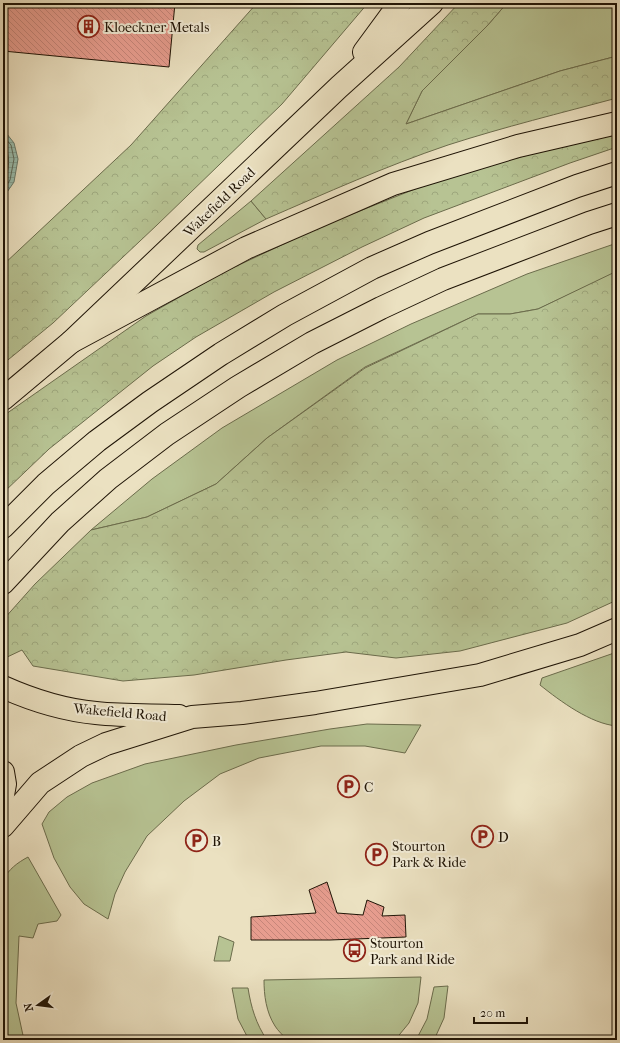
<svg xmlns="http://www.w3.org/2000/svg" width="620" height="1043" viewBox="0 0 620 1043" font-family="'IM FELL French Canon',serif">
  <defs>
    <pattern id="forest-crowns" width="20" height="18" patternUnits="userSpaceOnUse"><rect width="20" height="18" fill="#b7c393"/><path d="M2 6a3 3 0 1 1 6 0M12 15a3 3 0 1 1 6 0" fill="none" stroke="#9da77d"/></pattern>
    <pattern id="water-rules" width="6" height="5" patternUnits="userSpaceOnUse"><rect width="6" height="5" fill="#99beae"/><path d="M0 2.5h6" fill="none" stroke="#83a294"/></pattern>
    <pattern id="building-back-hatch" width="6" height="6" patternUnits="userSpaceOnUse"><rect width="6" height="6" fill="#e79d8f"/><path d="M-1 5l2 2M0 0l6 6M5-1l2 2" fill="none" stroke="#c6867a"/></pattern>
  </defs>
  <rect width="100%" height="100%" fill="#ebe1c1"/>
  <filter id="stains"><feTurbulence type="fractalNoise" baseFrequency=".005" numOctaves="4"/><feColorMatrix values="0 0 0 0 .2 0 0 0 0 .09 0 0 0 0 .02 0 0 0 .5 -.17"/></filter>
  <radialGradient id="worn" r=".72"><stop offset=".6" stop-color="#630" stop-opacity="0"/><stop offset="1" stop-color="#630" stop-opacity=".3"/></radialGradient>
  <g fill="#b7c393" stroke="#6b6c4c">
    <polygon points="507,3 617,3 617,56 560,71 406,124 422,91 487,26"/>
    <polygon points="251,201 266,219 204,252 200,252 197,249 198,245"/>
    <polygon points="617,243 617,271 615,273 538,309 510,314 478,314 365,367 267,438 216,484 147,517 91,530 152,479 222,428 337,360 411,324 527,274"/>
    <path d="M617 652V726C591 724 560 701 540 685L542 678Z"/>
    <polygon points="367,724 421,725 405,753 365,746 321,746 259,758 220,774 184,801 147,836 125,872 115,894 108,919 84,904 70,887 54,858 42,824 49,812 67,797 92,783 145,764 236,745 330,729"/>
    <path d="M28 857 61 915 57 921 38 924 33 938 19 936 16 1003 24 1040H3V880C9 869 17 863 28 857Z"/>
    <polygon points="219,936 234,942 230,961 214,961"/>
    <path d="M421 977 418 1003 409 1023 395 1040H287C283 1035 278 1031 275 1026 266 1012 264 995 264 980Z"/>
    <polygon points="448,986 444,1018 434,1040 416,1040 427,1019 434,987"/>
    <path d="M232 988H248C251 1007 256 1024 267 1040H249L238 1019Z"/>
  </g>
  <g fill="url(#forest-crowns)" stroke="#6b6c4c">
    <polygon points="257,3 368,3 282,104 157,225 53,323 3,364 3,265 131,145"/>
    <path d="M459 3H507L487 26 422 91 406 124 560 71 617 56V98C561 113 504 127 448 145 386 166 326 193 266 219L251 201 399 67Z"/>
    <polygon points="617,131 617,147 570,163 424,218 362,247 274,292 196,337 153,366 49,449 3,493 3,416 146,316 224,272 322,226 420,187 509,160"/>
    <polygon points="617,271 617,600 567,623 460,651 396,658 346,652 286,660 194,675 123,681 33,666 22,650 3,659 3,620 35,584 91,530 147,517 216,484 267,438 365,368 478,314 510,314 538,309"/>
  </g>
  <polygon fill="url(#water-rules)" stroke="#687a6b" points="3,129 14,143 18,159 14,182 3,198"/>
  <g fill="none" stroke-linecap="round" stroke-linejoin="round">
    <g stroke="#5c695a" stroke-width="1">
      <polyline points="3,136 11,145 14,159 10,180 3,191"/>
      <path d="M3 143C11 153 10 172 3 182"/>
    </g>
  </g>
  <g fill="url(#building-back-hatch)" stroke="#1f1406">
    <polygon points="3,3 175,3 169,67 3,51"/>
    <polygon points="327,882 337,913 363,915 367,900 384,907 382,916 405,915 406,937 330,940 251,940 251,917 316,913 309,890"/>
  </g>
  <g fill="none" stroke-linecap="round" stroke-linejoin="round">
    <defs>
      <g id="primary">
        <polyline points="364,52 400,3"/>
        <polyline points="3,399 71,342 339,87 432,3"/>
        <path d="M3 687C32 700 64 710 96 713 123 716 152 715 179 716"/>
        <polyline points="3,772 5,784 3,795"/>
        <polyline points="3,826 40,783 81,756 106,744 192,717 242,713 315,703 480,675 580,645 617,629"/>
      </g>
      <g id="highway">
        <polyline points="71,342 246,248 393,184 518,146 617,123"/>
        <polyline points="3,527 46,484 97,441 150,402 221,354 285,315 372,268 429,243 577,186 617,173"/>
        <polyline points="3,583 60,522 108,479 167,434 238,387 312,343 381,308 443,279 589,223 617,214"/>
      </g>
    </defs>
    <use href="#primary" stroke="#1f1406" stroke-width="24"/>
    <use href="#highway" stroke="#1f1406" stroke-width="24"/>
    <use href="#primary" stroke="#ebe1c1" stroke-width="22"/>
    <use href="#highway" stroke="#ebe1c1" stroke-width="22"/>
  </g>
  <defs>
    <symbol id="building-ring" viewBox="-11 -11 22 22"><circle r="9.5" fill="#f2ecd7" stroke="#8f2418" stroke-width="1.5"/><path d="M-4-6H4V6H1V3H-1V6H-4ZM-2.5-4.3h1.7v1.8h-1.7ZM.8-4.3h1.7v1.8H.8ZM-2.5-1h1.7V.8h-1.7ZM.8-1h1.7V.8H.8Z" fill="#8f2418"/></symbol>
    <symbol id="parking-ring" viewBox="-11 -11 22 22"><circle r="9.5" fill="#f2ecd7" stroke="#8f2418" stroke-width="1.5"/><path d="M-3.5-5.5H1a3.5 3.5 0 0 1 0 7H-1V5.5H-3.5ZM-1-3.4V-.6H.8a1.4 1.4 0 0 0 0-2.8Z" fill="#8f2418"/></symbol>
    <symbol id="bus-ring" viewBox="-11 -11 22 22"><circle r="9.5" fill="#f2ecd7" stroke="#8f2418" stroke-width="1.5"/><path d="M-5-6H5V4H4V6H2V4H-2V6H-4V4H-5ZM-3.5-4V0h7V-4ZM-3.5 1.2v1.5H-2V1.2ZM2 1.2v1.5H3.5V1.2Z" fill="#8f2418"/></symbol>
  </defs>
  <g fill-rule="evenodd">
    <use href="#building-ring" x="76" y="14" width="25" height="25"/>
    <use href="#parking-ring" x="336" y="774" width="25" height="25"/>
    <use href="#parking-ring" x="470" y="824" width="25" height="25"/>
    <use href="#parking-ring" x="184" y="828" width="25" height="25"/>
    <use href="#parking-ring" x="364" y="842" width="25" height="25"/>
    <use href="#bus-ring" x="342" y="938" width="25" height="25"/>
  </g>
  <g text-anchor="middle" stroke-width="4" stroke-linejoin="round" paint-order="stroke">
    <g font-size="14" fill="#1f1406" stroke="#f2ecd7" text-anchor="start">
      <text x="104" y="32">Kloeckner Metals</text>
      <text x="364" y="792">C</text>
      <text x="498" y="842">D</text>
      <text x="212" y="846">B</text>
      <text x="392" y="851">Stourton<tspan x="392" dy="16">Park &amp; Ride</tspan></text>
      <text x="370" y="948">Stourton<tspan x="370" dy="16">Park and Ride</tspan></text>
    </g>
    <g font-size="14" fill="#1f1406" stroke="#f2ecd7">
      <text transform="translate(219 202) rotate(-44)" y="5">Wakefield Road</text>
      <text transform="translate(120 712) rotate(5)" y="5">Wakefield Road</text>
    </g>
  </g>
  <rect width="620" height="1043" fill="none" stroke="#ebe1c1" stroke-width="16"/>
  <rect x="4" y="4" width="612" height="1035" fill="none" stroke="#1f1406" stroke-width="2"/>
  <rect x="8" y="8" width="604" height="1027" fill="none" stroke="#1f1406"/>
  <g transform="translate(38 1005) rotate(256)" stroke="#f2ecd7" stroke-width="3" paint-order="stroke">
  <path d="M0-3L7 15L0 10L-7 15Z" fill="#1f1406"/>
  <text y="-6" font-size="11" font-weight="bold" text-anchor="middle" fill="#1f1406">N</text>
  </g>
  <path d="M474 1017v6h53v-6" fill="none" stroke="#1f1406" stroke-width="2"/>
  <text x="480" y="1017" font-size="12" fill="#1f1406" stroke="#f2ecd7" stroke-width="3" paint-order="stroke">20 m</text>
  <rect width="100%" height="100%" filter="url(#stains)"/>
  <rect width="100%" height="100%" fill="url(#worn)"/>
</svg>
